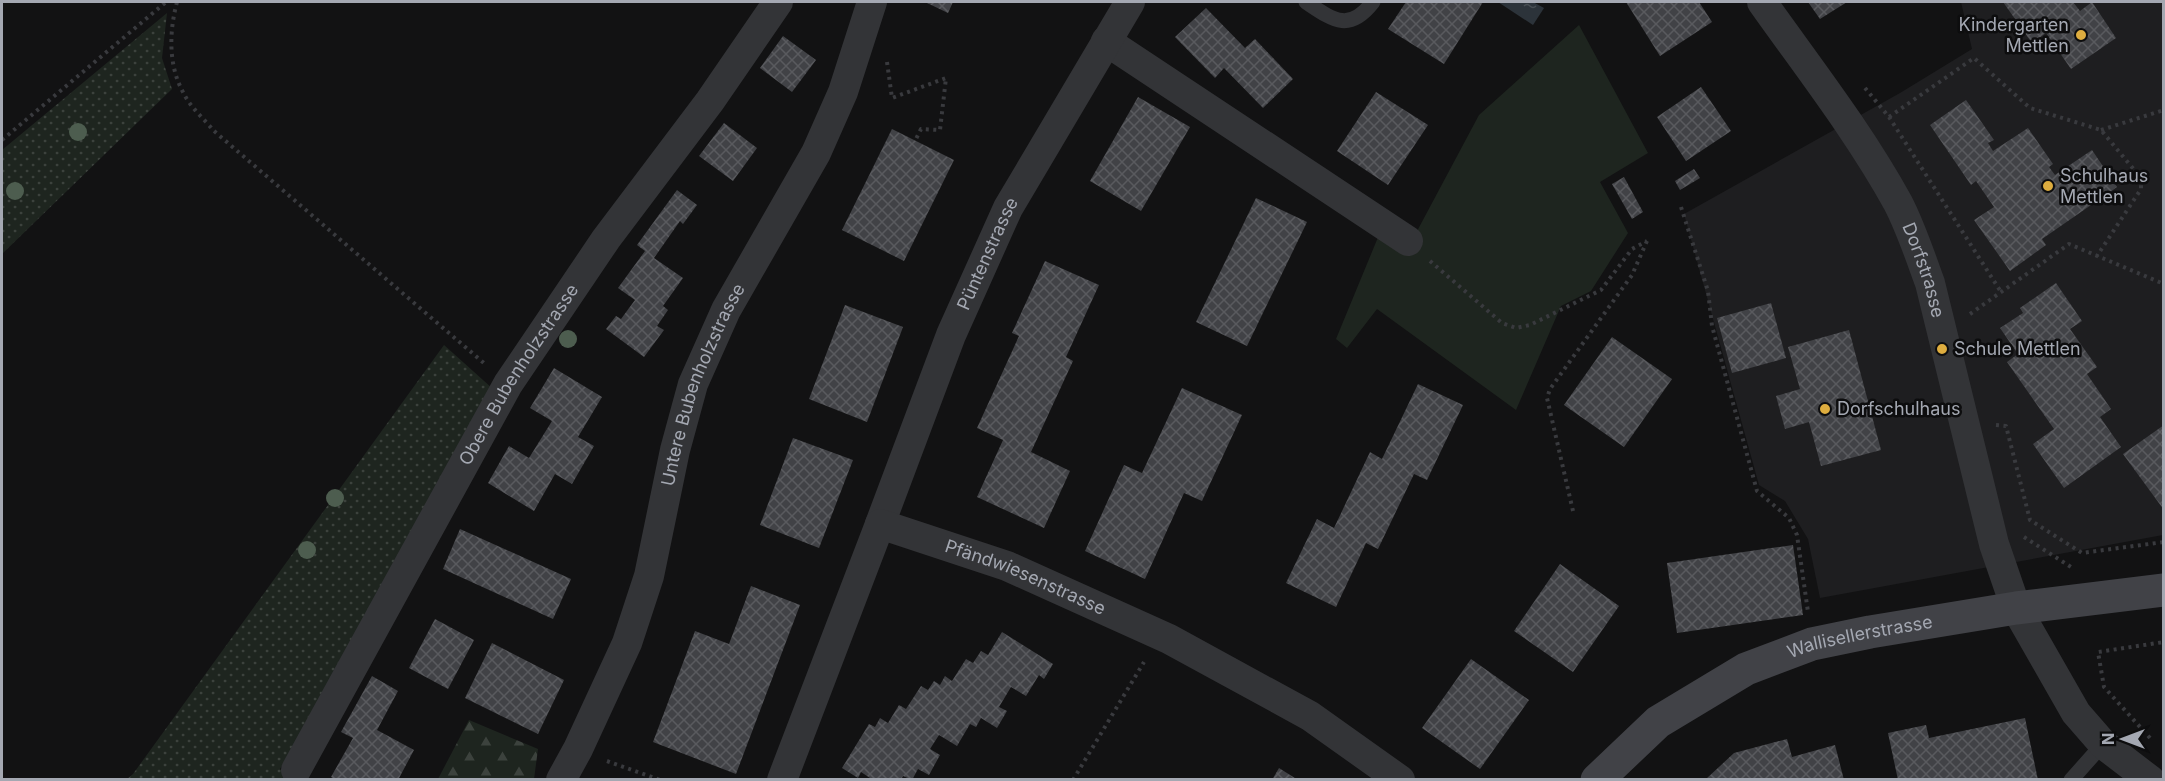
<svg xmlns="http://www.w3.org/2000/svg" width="2165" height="781" viewBox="0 0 2165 781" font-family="Inter,sans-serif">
  <defs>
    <pattern id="grass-dots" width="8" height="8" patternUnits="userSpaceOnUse" patternTransform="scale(1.5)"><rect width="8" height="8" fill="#1e251f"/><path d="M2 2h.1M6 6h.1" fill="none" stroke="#3c423d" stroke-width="1.8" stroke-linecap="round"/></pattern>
    <pattern id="forest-firs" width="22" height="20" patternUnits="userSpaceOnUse" patternTransform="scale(1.5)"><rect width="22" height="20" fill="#1e251f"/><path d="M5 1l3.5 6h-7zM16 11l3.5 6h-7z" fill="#3c423d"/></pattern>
    <pattern id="water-ripples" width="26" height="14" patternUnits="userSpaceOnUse" patternTransform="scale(1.5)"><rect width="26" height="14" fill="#2c333a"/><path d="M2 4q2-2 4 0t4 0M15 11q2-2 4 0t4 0" fill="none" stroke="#484e54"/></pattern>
    <pattern id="building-cross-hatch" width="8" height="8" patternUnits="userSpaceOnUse" patternTransform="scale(1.5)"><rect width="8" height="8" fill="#414246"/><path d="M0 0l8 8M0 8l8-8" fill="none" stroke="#595a5e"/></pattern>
  </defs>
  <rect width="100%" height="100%" fill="#121213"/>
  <polygon fill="#1e1e20" points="1961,2 2163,2 2163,535 1820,598 1808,539 1785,501 1759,485 1684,214 1900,93 1972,49"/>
  <g fill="url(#grass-dots)">
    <polygon points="167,13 162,58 172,89 2,254 2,150"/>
    <polygon points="444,345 493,389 280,769 289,779 126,780 133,774"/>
  </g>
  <polygon fill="url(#forest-firs)" points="469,720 538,749 534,779 438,779"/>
  <polygon fill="#1e251f" points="1579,25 1648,153 1600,182 1628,233 1591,291 1561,306 1516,410 1377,309 1347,348 1336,339 1381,230 1408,248 1479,115"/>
  <polygon fill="url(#water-ripples)" points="1498,2 1533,2 1544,8 1533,25"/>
  <g fill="url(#building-cross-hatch)">
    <polygon points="925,2 953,2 948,13"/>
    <polygon points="1406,2 1483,2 1444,64 1388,29"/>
    <polygon points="1626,2 1699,2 1712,22 1660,56"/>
    <polygon points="1808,2 1847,2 1820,19"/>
    <polygon points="2003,2 2073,2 2080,11 2092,2 2116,38 2071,69 2046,33 2032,43"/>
    <polygon points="1206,8 1245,48 1255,39 1293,79 1263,108 1224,68 1215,78 1175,37"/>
    <polygon points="783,36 816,60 792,92 760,68"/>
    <polygon points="1701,87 1731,131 1686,161 1657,117"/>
    <polygon points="1376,92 1428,125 1388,185 1337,151"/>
    <polygon points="1138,97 1190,127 1141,211 1090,181"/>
    <polygon points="1966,100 1994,140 1988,143 1993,151 2028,128 2053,164 2049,167 2055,175 2092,150 2117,187 2042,239 2046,245 2010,271 1974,220 1994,207 1976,181 1971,185 1930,125"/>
    <polygon points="724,123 757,148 733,181 699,156"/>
    <polygon points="892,129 954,160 904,261 842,230"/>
    <polygon points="1694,169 1700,178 1680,190 1675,181"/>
    <polygon points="1624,177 1643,212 1632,219 1612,184"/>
    <polygon points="677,190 697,205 683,224 680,221 654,258 683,278 663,306 668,310 657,326 664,330 644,357 606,329 616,316 621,319 635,300 618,288 645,251 637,245"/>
    <polygon points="1256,198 1307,222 1247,346 1196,322"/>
    <polygon points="1045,261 1099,285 1066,357 1073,361 1031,452 1070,471 1044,528 977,497 1003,440 977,428 1019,336 1012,333"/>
    <polygon points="2056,283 2082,321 2070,329 2097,367 2087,374 2111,409 2100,417 2121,447 2064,488 2033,444 2054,429 2007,362 2018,354 2000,328 2023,313 2020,308"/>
    <polygon points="1771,303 1786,358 1732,373 1717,318"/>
    <polygon points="845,305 903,327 867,422 809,399"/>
    <polygon points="1849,330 1881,450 1821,466 1809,422 1785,429 1776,396 1800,389 1788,347"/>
    <polygon points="1612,337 1672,379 1624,447 1564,405"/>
    <polygon points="554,368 602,397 578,437 594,446 572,484 555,474 534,511 488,483 509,446 529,458 552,421 530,408"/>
    <polygon points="1418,384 1463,405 1427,480 1414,474 1378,549 1366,543 1336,607 1286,583 1317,519 1334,528 1370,452 1382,459"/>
    <polygon points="1182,388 1242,415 1202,501 1184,493 1145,579 1085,551 1124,465 1142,473"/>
    <polygon points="2164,425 2164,510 2123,454"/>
    <polygon points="793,438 853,460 819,548 760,525"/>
    <polygon points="460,529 571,579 553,619 443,569"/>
    <polygon points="1793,545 1803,615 1677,633 1667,563"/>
    <polygon points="1560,564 1619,606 1573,672 1514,631"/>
    <polygon points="751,586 800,605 736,774 653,742 695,631 729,644"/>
    <polygon points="435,619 474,640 448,689 409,668"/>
    <polygon points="1002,632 1053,664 1044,679 1039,675 1026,696 1011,687 999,707 1007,711 997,728 981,718 976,727 970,724 957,746 939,735 930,749 940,755 929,775 918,769 912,780 903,776 901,780 873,780 861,772 858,778 842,768 869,724 875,727 880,718 888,723 899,705 906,709 921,686 928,690 934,681 940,685 945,676 952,681 966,659 973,663 981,651 988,655"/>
    <polygon points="492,643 564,680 538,734 465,698"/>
    <polygon points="1471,659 1529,700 1480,769 1422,728"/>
    <polygon points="372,676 398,691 377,730 414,750 398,780 336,780 331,777 353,738 341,732"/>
    <polygon points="2025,718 2038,780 1898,780 1888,733 1926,725 1929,738"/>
    <polygon points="1787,739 1792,757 1835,745 1844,780 1705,780 1734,753"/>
    <polygon points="1279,768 1298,780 1272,780"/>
  </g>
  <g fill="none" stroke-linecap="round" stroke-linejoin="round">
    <g stroke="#393a3e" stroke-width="4" stroke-dasharray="3 4.5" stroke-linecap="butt">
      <path d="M177 2C169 32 168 66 184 94 191 108 205 120 214 131L485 364"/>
      <polyline points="887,62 892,98 946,78 940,130 921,129 915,141"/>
      <polyline points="1865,88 1889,117 2001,292"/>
      <polyline points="1889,117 1974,58 2030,108 2101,130 2141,178 2141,189 2097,256"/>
      <polyline points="2101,130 2164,110"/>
      <polyline points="2,140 166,2"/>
      <polyline points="1681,207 1708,291 1712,326 1757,491 1789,518 1797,535 1808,612"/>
      <polyline points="1430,261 1502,323 1516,328 1530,325 1601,290 1632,249 1647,241"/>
      <polyline points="1970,314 2069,244 2164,284"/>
      <polyline points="1996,425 2006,426 2030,520 2082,553 2164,542"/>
      <polyline points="1573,511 1547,398 1550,389 1632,275 1647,241"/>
      <polyline points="2024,537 2071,567"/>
      <polyline points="2150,738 2104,687 2098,652 2164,642"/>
      <polyline points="607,761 660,780"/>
      <polyline points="1073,780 1144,662"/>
    </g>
    <g stroke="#333437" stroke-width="15">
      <path d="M1306 2C1333 20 1349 33 1373 2"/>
      <polyline points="2071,780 2103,744"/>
    </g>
    <g stroke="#333437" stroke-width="30">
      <path id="s1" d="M1762 2C1808 67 1859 132 1898 203 1911 228 1920 256 1930 283L1994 544 2016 608 2076 713 2103 744 2150 780"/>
      <polyline points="1106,41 1408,241"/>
      <path id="s2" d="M880 524 951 335 1008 208 1130 2"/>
      <path id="s3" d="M296 770 508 384 606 239 710 101 778 2"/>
      <path id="s4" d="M561 780 578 749 627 643 649 576 675 450 693 384 726 310 816 153 843 92 872 2"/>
      <path id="s5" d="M782 780 880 524 1007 566 1169 639 1310 716 1400 780"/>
    </g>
    <path stroke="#414247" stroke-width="33" id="s6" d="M1597 780 1658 722 1746 669 1812 644 1870 632 2016 608 2164 590"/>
  </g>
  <g fill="#4d5d4f">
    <circle cx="78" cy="132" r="9"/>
    <circle cx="15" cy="191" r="9"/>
    <circle cx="568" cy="339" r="9"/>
    <circle cx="335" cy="498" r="9"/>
    <circle cx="307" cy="550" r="9"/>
  </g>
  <g fill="#dead3f" stroke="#0d0d0e" stroke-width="2">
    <circle cx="2081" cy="35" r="6"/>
    <circle cx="2048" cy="186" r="6"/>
    <circle cx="1942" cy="349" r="6"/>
    <circle cx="1825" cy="409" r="6"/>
  </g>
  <g text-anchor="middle" stroke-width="5" stroke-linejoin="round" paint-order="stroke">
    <g font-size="18" fill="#a4a8b2" stroke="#0d0d0e" text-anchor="start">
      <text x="2069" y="31" text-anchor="end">Kindergarten<tspan x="2069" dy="21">Mettlen</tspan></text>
      <text x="2060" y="182">Schulhaus<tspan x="2060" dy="21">Mettlen</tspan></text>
      <text x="1954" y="355">Schule Mettlen</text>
      <text x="1837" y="415">Dorfschulhaus</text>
    </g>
    <g font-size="18" fill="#a4a8b2" stroke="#0d0d0e">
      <text dy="6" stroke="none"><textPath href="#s2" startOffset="291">Püntenstrasse</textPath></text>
      <text dy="6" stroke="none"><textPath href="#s1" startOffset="315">Dorfstrasse</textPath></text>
      <text dy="6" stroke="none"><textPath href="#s3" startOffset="454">Obere Bubenholzstrasse</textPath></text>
      <text dy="6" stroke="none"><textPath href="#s4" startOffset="422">Untere Bubenholzstrasse</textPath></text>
      <text dy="6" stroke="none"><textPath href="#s5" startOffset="429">Pfändwiesenstrasse</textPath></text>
      <text dy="6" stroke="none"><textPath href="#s6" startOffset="306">Wallisellerstrasse</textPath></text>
    </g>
  </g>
  <rect width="2165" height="781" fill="none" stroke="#a4a8b2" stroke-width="6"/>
  <g transform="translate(2123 739) rotate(270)" stroke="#0d0d0e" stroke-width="4.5" paint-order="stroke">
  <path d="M0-4.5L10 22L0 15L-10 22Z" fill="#a4a8b2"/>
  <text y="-9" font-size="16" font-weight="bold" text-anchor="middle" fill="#a4a8b2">N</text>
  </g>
</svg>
